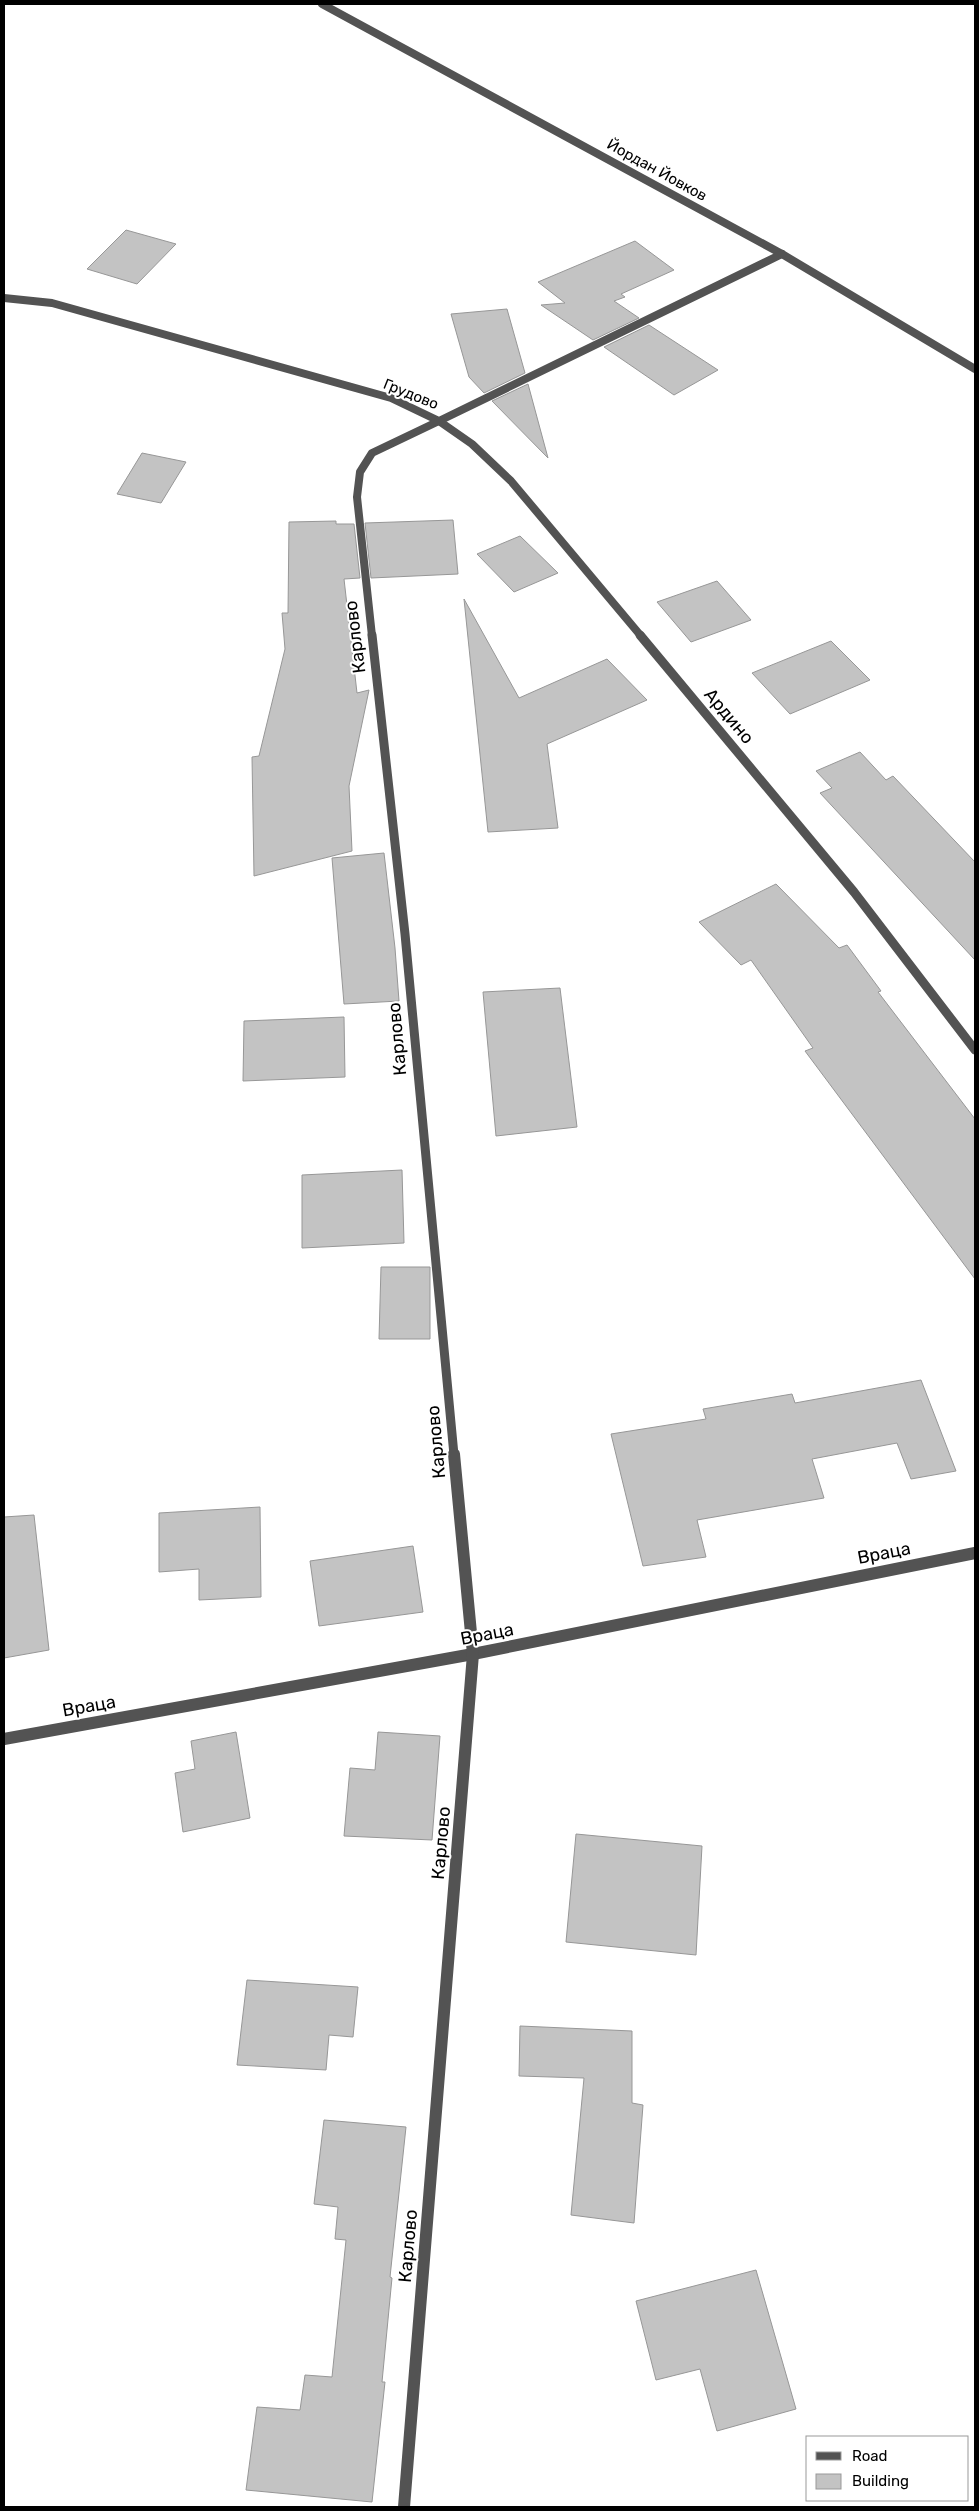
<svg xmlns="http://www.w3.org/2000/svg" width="979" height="2511" viewBox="0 0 979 2511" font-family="Rubik,sans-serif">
  <rect width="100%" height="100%" fill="#fff"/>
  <g fill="#c3c3c3" stroke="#979797">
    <polygon points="126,230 176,244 137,284 87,269"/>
    <polygon points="635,241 674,270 621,294 625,297 614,301 639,318 593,340 541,305 565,303 538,282"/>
    <polygon points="507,309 525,373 484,393 469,377 451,314"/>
    <polygon points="649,325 718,370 674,395 604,347"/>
    <polygon points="528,384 548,458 492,401"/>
    <polygon points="142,453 186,462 161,503 117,494"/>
    <polygon points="453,520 458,574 371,578 365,523"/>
    <polygon points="336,521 336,524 354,524 360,578 344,579 357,693 369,690 349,786 352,851 254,876 252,757 259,756 285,649 282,613 288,613 289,522"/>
    <polygon points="520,536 558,573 514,592 477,554"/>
    <polygon points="717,581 751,620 691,642 657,602"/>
    <polygon points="464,599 519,698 607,659 647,700 547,744 558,828 488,832"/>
    <polygon points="831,641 870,680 790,714 752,673"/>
    <polygon points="860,752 886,780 893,776 975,862 975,960 820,793 832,788 816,771"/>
    <polygon points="384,853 395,948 399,1001 344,1004 332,858"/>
    <polygon points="776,884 839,948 847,945 881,991 878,992 975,1119 975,1279 805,1051 813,1048 751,960 741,965 699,922"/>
    <polygon points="560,988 577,1127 496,1136 483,992"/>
    <polygon points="344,1017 345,1077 243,1081 244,1021"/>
    <polygon points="402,1170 404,1243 302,1248 302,1175"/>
    <polygon points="381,1267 430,1267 430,1339 379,1339"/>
    <polygon points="921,1380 956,1471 911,1479 897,1443 812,1459 824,1498 697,1520 706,1557 643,1566 611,1434 706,1419 703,1409 792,1394 795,1403"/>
    <polygon points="260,1507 261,1597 199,1600 199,1569 159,1572 159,1513"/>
    <polygon points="34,1515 49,1650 4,1658 4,1517"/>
    <polygon points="413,1546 423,1612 319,1626 310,1561"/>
    <polygon points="236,1732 250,1818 183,1832 175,1773 195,1769 191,1741"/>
    <polygon points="378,1732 440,1736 432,1840 344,1836 350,1768 375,1770"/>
    <polygon points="576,1834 702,1846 696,1955 566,1942"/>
    <polygon points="247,1980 358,1987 353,2037 329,2035 326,2070 237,2065"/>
    <polygon points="520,2026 632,2031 632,2103 643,2105 634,2223 571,2215 584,2078 519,2076"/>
    <polygon points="324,2120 406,2127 390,2277 392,2278 382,2382 385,2382 372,2502 246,2490 257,2407 300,2410 305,2375 332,2377 346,2240 335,2239 338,2207 314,2204"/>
    <polygon points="756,2270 796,2409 717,2431 700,2369 656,2380 636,2301"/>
  </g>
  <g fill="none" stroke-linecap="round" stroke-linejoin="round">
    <g stroke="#535353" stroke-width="8">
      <polyline points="322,4 782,254 975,369"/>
      <polyline points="4,298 52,303 391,398 439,421 782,254"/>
      <polyline points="372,636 357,497 360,472 372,453 439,421 472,444 511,481 641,636"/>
    </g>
    <g stroke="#535353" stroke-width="9">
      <polyline points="372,635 405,934 454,1455"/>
      <polyline points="640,635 854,892 975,1050"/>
    </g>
    <g stroke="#535353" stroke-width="12">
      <polyline points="4,1739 473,1654 975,1553"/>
      <polyline points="404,2507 473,1654 454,1454"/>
    </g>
  </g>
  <g text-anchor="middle" stroke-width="4" stroke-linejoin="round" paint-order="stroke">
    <g font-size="15" fill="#000" stroke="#fff">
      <text transform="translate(657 170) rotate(29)" y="5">Йордан Йовков</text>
      <text transform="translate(411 394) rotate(22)" y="5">Грудово</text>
    </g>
    <g font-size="18" fill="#000" stroke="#fff">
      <text transform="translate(355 637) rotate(-97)" y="6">Карлово</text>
      <text transform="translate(729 716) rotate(50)" y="6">Ардино</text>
      <text transform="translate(397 1039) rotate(-95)" y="6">Карлово</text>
      <text transform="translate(436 1442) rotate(-95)" y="6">Карлово</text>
      <text transform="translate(884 1553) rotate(-11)" y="6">Враца</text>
      <text transform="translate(487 1634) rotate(-11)" y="6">Враца</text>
      <text transform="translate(89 1706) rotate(-10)" y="6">Враца</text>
      <text transform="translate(441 1843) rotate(-85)" y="6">Карлово</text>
      <text transform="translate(408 2246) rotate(-85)" y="6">Карлово</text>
    </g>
  </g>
  <rect width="979" height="2511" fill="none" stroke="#000000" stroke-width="10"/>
  <rect x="806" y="2436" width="162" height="65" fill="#ffffff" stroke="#999999"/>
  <rect x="816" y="2452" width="25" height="8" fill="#535353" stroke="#999999"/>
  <text x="852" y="2461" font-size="15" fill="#000000">Road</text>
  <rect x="816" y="2474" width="25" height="15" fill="#c3c3c3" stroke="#999999"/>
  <text x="852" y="2486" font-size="15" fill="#000000">Building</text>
</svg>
